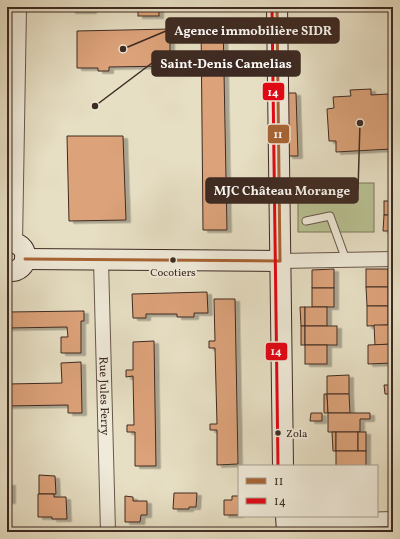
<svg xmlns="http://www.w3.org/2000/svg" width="400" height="539" viewBox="0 0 400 539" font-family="Vollkorn,serif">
  <defs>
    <filter id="shadow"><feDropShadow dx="4.5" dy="2.5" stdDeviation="0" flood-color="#0004"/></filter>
  </defs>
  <rect width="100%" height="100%" fill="#e7dfc4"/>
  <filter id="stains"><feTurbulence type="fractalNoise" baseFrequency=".005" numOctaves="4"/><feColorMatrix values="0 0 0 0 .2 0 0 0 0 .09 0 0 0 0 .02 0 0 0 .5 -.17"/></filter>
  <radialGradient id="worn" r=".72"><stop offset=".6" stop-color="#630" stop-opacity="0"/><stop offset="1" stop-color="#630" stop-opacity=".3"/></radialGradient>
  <rect fill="#b8c192" stroke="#7b765a" x="298" y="183" width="76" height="49"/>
  <g fill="#dca27a" stroke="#3e2a22" filter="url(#shadow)">
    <polygon points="70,7 92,7 92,11 71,11"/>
    <rect x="138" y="7" width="21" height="9"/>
    <polygon points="223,20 227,230 203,230 201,21"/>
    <polygon points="170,29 170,66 109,67 109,71 98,71 98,68 77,68 77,31"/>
    <polygon points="371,89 371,95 388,94 389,106 393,106 393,137 390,137 391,149 336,152 336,141 329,141 327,109 334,108 333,97 351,96 350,90"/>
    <polygon points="285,93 296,93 298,156 288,156"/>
    <polygon points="67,136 123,136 126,220 69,221"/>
    <rect x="384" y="201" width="9" height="14"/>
    <polygon points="384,215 393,215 393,231 383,231"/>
    <polygon points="334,269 334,288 312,288 312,270"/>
    <rect x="366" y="269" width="22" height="18"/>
    <polygon points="366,287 388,287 388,306 367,306"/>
    <rect x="312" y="288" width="22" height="19"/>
    <polygon points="207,292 208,313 194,313 194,317 177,317 177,314 146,314 146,318 133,318 132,294"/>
    <polygon points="214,299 235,299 238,464 217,465 217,430 210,430 210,424 217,424 215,348 209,348 209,341 215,341"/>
    <polygon points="367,306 388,306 388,325 367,326"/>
    <polygon points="300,307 305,307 305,326 301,326"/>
    <rect x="305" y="307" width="22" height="19"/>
    <polygon points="84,311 84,321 81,321 81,353 61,353 61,337 68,337 67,327 7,328 7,312"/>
    <polygon points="374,325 393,325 393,344 375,345"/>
    <rect x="301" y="326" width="4" height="19"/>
    <rect x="305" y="326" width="32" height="19"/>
    <polygon points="154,341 156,466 135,466 135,432 127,432 127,425 134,425 133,376 126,377 126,370 133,370 133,342"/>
    <polygon points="393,344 393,363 368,364 368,345"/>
    <rect x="305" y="345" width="22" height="19"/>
    <polygon points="81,362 82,413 68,413 68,405 7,406 7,384 62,383 61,363"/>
    <polygon points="349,375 349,394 327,394 327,376"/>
    <polygon points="384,385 390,385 390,394 385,394"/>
    <polygon points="324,394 327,394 328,413 324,413"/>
    <polygon points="327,394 349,394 350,413 328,413"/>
    <polygon points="311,413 322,413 322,421 310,421"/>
    <polygon points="328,413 370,413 370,419 360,419 360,432 328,432"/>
    <polygon points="332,432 336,432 336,451 333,451"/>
    <rect x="336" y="432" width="22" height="19"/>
    <rect x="358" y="432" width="8" height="19"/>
    <rect x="336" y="451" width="30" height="15"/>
    <polygon points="39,475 55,476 56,494 39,494"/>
    <rect x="7" y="483" width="4" height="18"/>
    <polygon points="174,493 197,493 196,507 189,507 189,509 173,509"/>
    <polygon points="38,494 54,494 54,497 66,497 67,519 52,519 52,517 38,517"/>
    <polygon points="125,496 133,497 133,501 147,501 147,515 141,515 140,522 125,522"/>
    <polygon points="232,496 239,496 239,515 224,515 224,500 232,500"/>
  </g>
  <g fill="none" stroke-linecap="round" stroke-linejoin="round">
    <defs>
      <polyline id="lane" points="306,221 330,216 346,260"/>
      <g id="street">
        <polyline points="15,243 19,7"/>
        <path id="s1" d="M101 260 108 532"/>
        <polyline points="280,261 393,259"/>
        <polyline points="286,522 393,519"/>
      </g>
      <g id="secondary">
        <polyline points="277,7 283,466"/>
        <path d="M7 243C31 239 32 274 7 271"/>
        <polyline points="25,259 280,261"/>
        <polyline points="286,516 287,532"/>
      </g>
    </defs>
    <use href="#lane" stroke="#68574a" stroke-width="9"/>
    <use href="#street" stroke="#68574a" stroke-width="16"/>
    <use href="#secondary" stroke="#3e2a22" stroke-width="22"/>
    <use href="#lane" stroke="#efead9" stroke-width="7"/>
    <use href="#street" stroke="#efead9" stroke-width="14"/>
    <use href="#secondary" stroke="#efead9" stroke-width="20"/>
    <defs>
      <g id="bus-1">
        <polyline points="277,7 280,261"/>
        <polyline points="25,259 280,261"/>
      </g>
      <polyline id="bus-2" points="272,7 278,466"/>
    </defs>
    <use href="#bus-1" stroke="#efead9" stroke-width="6"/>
    <use href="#bus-2" stroke="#efead9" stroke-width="6"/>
    <use href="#bus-1" stroke="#a76433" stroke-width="3"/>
    <use href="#bus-2" stroke="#e30613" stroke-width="3"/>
  </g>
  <g fill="#3e2a22" stroke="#efead9" stroke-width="1.5">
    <circle cx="173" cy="260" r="3.5"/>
    <circle cx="278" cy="433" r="3.5"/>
  </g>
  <g text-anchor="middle" stroke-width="4" stroke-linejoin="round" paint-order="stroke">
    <g font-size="11" fill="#3e2a22" stroke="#efead9">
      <text x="173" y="276">Cocotiers</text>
      <text x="286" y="437" text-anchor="start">Zola</text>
    </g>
    <g font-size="12" fill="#3e2a22" stroke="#efead9">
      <text dy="4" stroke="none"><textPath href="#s1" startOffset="136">Rue Jules Ferry</textPath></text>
    </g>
  </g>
  <path fill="none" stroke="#3e2a22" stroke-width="1.5" d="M123 49L166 31M95 106L152 63M360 123L358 190"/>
  <g fill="#3e2a22" stroke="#efead9" stroke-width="1.5">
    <circle cx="123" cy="49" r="4"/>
    <circle cx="95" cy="106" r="4"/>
    <circle cx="360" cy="123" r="4"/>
  </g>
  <g fill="#3e2a22" stroke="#3e2a22" stroke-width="1.5">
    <rect x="166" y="18" width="173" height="25" rx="4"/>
    <rect x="152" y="51" width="148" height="25" rx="4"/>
    <rect x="206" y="178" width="152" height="25" rx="4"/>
  </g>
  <g font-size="13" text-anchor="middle" font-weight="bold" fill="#fff">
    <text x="253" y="35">Agence immobilière SIDR</text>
    <text x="226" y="68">Saint-Denis Camelias</text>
    <text x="282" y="195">MJC Château Morange</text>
  </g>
  <g stroke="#efead9" stroke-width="1.5">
    <rect x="262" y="82" width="23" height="19" rx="4" fill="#e30613"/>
    <rect x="267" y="124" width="23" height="20" rx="4" fill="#a76433"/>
    <rect x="265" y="342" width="23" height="19" rx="4" fill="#e30613"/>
  </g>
  <g font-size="11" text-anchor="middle" font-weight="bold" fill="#fff">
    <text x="273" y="96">14</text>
    <text x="278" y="138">11</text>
    <text x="276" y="355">14</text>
  </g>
  <rect width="400" height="539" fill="none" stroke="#e7dfc4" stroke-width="24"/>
  <rect x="8" y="8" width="384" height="523" fill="none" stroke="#3e2a22" stroke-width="2"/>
  <rect x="12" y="12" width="376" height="515" fill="none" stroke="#3e2a22"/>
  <rect x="238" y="465" width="140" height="52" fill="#efead9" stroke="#a89d90"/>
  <rect x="246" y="478" width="20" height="6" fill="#a76433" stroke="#a89d90"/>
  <text x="274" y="485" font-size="12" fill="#3e2a22">11</text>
  <rect x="246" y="498" width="20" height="6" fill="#e30613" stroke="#a89d90"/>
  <text x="274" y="505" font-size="12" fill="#3e2a22">14</text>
  <rect width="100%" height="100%" filter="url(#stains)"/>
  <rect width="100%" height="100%" fill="url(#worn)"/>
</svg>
